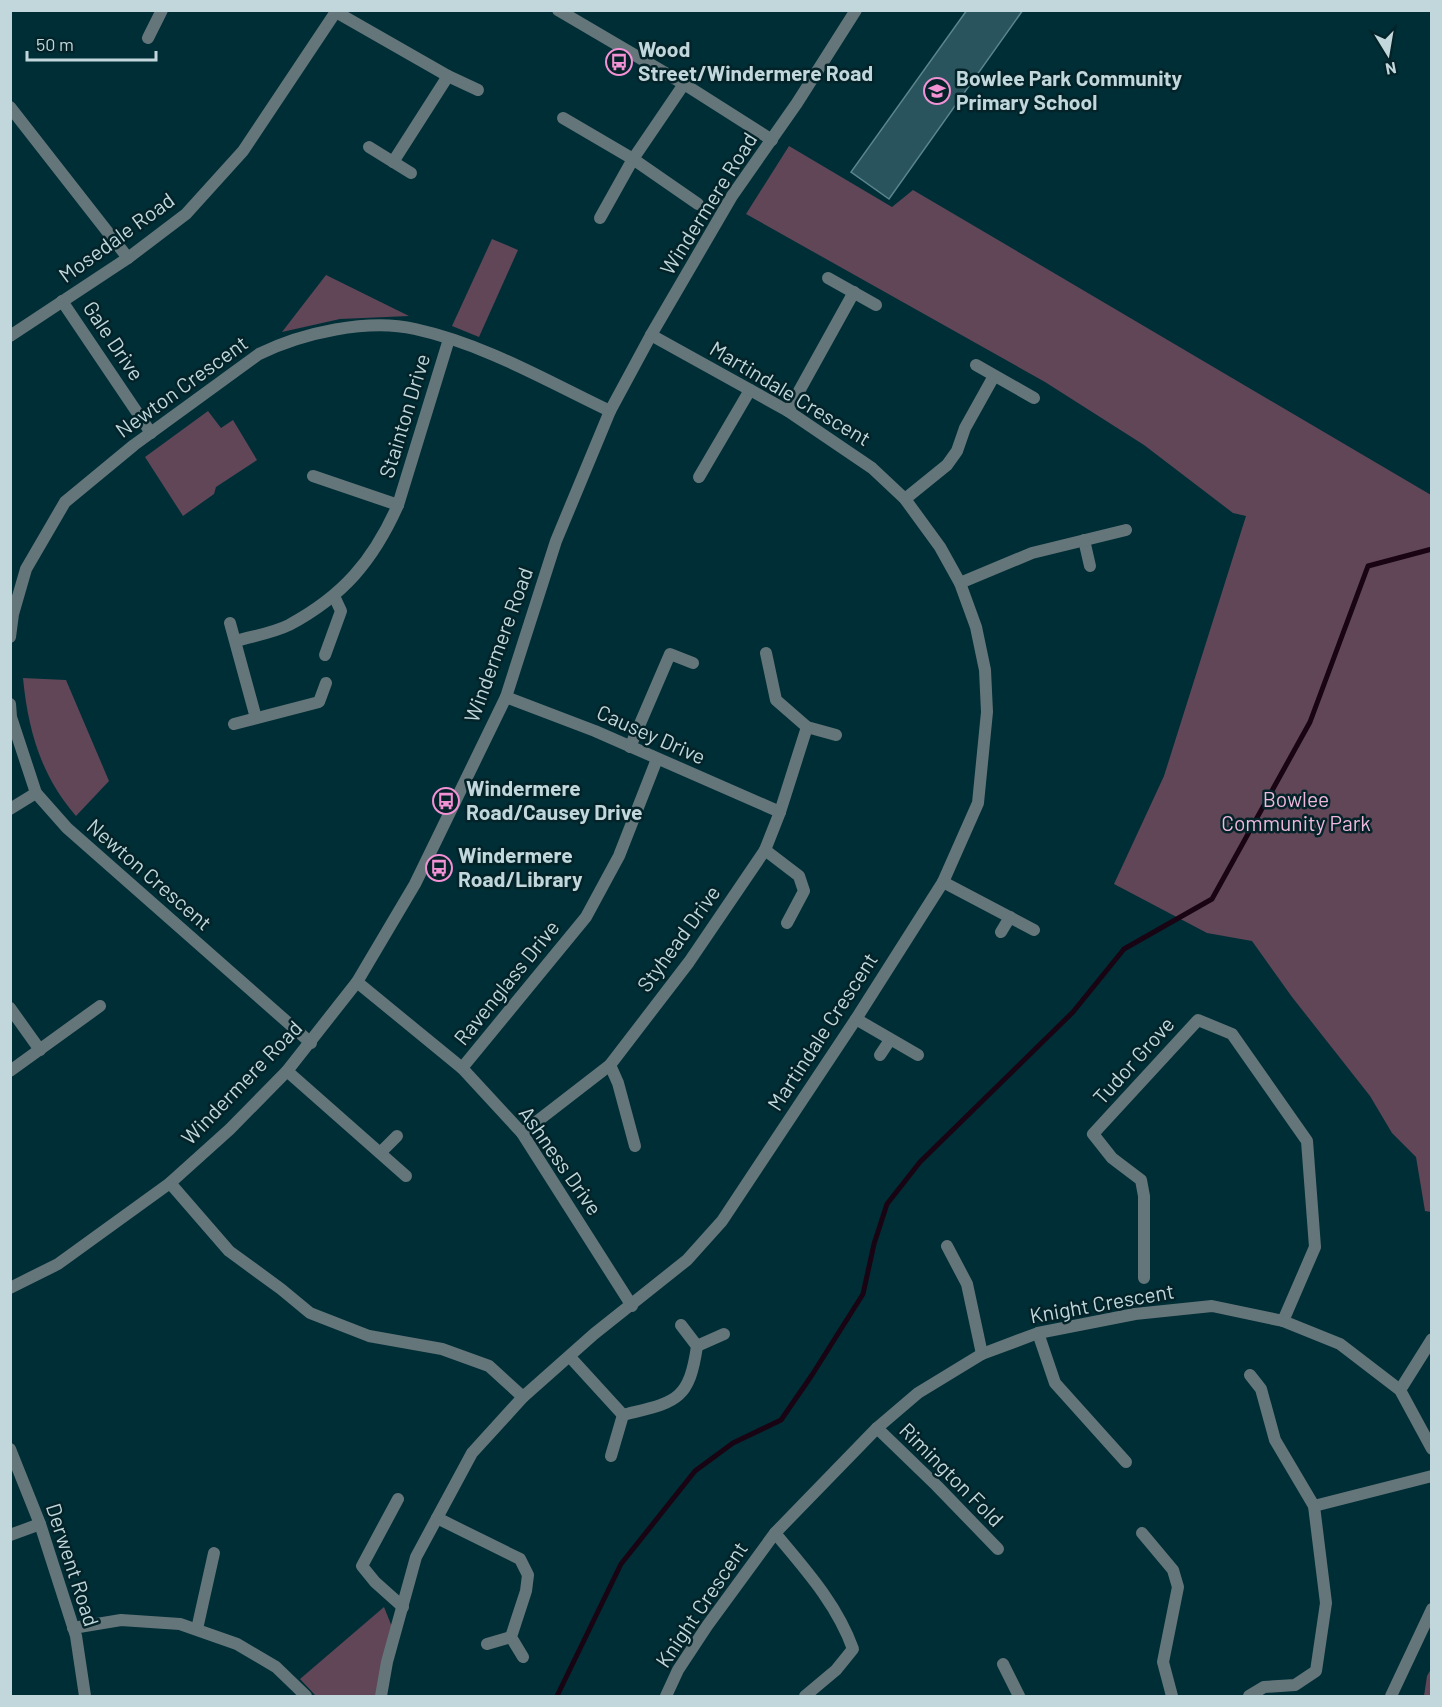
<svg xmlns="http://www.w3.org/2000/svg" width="1442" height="1707" viewBox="0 0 1442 1707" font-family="Barlow,sans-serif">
  <rect width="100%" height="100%" fill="#002e36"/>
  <g fill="#604657">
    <polygon points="789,146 892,207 913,190 1431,495 1431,1212 1425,1211 1416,1157 1392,1133 1370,1096 1292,997 1252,941 1207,933 1114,884 1164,776 1246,516 1233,513 1144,445 1045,382 746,214"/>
    <polygon points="492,239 518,250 479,337 452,326"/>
    <polygon points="326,275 409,316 340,319 282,332"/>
    <polygon points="208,411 221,428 233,420 257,460 216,487 214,494 183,516 145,457"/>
    <path d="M23 678 66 680 109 781 76 816C41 776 28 730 23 678Z"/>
    <polygon points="384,1607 392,1627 376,1696 316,1696 300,1679"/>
    <polygon points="1431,1669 1431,1696 1424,1696 1427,1676"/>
  </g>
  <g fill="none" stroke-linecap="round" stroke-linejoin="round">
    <polyline stroke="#190413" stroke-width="5" points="557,1696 621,1564 695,1471 733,1443 781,1420 812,1375 863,1294 874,1244 887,1204 920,1162 1073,1012 1124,949 1212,899 1310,722 1368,566 1432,549"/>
  </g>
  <polygon fill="#2a545d" stroke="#5b858e" stroke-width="1.5" points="967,10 1023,10 889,199 851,172"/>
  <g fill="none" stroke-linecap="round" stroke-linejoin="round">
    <g stroke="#64767a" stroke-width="12">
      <polyline points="558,10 684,84 772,140"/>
      <polyline points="336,12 448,76 478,90"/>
      <polyline points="148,38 162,10"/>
      <polyline points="10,107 128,258"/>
      <polyline points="563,118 633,159 698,204"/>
      <polyline points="369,147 411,173"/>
      <polyline points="393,162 448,76"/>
      <polyline points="600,218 633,159 684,84"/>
      <polyline points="828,278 876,305"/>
      <polyline points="62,301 151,433"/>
      <polyline points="10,336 128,258 186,214 243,151 337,10"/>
      <polyline points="976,365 1034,398"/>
      <polyline points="788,411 854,292"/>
      <polyline points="313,476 398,505"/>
      <polyline points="699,477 750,390"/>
      <polyline points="905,499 947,465 957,451 965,428 994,376"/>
      <polyline points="1084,540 1090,566"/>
      <polyline points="960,583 1032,553 1126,530"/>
      <polyline points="230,623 256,718"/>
      <path d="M10 637 13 614 26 569 65 502 134 445 259 354C302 333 368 318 415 329 484 344 547 381 610 411"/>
      <path d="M236 641C253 636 273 633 289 625 343 596 373 561 398 505L449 339"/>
      <polyline points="766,653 776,700 807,727 836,735"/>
      <polyline points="325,655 341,611 334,596"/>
      <polyline points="506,697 595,731 780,812"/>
      <polyline points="10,704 11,717 36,793 67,828 311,1043"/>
      <polyline points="234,724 319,702 326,683"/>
      <polyline points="630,747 670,654 693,663"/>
      <polyline points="10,809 36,793"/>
      <polyline points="765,850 799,876 804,891 787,923"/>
      <polyline points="943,882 1034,930"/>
      <polyline points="1001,932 1010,917"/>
      <polyline points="357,982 462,1068 522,1133 632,1306"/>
      <polyline points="10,1008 40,1050"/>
      <polyline points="856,1019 918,1055"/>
      <polyline points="880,1055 890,1040"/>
      <polyline points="610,1065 618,1083 635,1146"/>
      <polyline points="462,1068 586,917 619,856 657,759"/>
      <polyline points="10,1071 100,1006"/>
      <polyline points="287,1071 406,1176"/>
      <polyline points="522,1133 610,1065 689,962 765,850 780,812 807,727"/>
      <polyline points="381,1152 397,1136"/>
      <polyline points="170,1183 229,1251 281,1289 310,1313 369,1336 442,1349 489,1366 523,1397"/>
      <polyline points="947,1246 967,1284 982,1354"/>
      <polyline points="1144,1278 1144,1196 1141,1180 1112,1158 1093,1134 1198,1020 1232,1034 1307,1141 1315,1247 1283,1321"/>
      <polyline points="10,1288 58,1264 170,1183 230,1129 287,1071 357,982 415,884 506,697 556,541 610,411 651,335 732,196 797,103 856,10"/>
      <polyline points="1038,1333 1055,1383 1126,1462"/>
      <polyline points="697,1346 724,1334"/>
      <path d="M570 1357 623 1415C674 1402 689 1403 697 1346L681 1325"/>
      <polyline points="1400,1390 1432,1339"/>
      <polyline points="877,1428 937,1486 998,1549"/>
      <polyline points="10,1449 40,1524 76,1636 85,1696"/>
      <polyline points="611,1456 623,1415"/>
      <polyline points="398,1499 362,1566 375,1582 403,1607"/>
      <polyline points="1314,1506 1432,1476"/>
      <polyline points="437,1518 520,1559 528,1575 526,1591 511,1637 523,1657"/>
      <path d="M775 1533C805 1569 837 1604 853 1649L836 1670 805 1696"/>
      <polyline points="1142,1533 1173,1570 1178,1587 1163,1662 1172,1696"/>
      <polyline points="10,1535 40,1524"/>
      <polyline points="73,1628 121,1620 180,1624 237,1644 276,1667 306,1696"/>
      <polyline points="197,1629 214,1553"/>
      <polyline points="487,1644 511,1637"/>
      <polyline points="1003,1664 1019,1696"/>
      <polyline points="381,1696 387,1662 416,1557 472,1453 523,1397 594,1334 687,1260 722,1221 856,1019 943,882 978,803 987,712 985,670 976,627 960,583 940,547 905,499 872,468 788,411 651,335"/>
      <polyline points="666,1696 678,1670 707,1626 775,1533 877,1428 918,1393 982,1354 1038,1333 1135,1314 1212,1306 1283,1321 1340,1344 1400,1390 1432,1449"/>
      <polyline points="1249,1696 1264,1687 1295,1685 1316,1671 1326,1603 1314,1506 1275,1440 1261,1389 1250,1375"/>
      <polyline points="1391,1696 1432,1609"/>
    </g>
  </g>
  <defs>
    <symbol id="bus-ring" viewBox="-11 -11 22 22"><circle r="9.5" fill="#032329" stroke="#f391d5" stroke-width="1.5"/><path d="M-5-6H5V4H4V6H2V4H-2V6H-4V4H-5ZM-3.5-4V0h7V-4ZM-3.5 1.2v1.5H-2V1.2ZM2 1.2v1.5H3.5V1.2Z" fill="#f391d5"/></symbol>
    <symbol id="school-ring" viewBox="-11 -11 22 22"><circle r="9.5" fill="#032329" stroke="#f391d5" stroke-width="1.5"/><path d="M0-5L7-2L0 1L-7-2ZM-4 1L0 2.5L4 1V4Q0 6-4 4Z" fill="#f391d5"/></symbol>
  </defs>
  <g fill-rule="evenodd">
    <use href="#bus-ring" x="604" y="47" width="30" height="30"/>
    <use href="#school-ring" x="922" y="76" width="30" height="30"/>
    <use href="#bus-ring" x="431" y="786" width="30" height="30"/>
    <use href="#bus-ring" x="424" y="853" width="30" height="30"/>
  </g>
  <g text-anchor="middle" stroke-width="5" stroke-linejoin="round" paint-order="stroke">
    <g font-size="21" font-weight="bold" fill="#c1d7dc" stroke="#032329" text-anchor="start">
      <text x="638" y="57">Wood<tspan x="638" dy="24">Street/Windermere Road</tspan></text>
      <text x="956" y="86">Bowlee Park Community<tspan x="956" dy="24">Primary School</tspan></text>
      <text x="466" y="796">Windermere<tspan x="466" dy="24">Road/Causey Drive</tspan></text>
      <text x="458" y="863">Windermere<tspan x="458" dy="24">Road/Library</tspan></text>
    </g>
    <g font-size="21" fill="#c1d7dc" stroke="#032329">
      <text transform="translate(709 204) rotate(-58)" y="7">Windermere Road</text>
      <text transform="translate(117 238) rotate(-36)" y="7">Mosedale Road</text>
      <text transform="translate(113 341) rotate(56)" y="7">Gale Drive</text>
      <text transform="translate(182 387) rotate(-36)" y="7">Newton Crescent</text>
      <text transform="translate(790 394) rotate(31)" y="7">Martindale Crescent</text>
      <text transform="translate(405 416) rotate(-73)" y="7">Stainton Drive</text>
      <text transform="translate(499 645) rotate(-70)" y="7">Windermere Road</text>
      <text transform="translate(651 735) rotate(24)" y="7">Causey Drive</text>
      <text transform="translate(149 875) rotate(41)" y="7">Newton Crescent</text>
      <text transform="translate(679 939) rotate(-54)" y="7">Styhead Drive</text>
      <text transform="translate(507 983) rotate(-51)" y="7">Ravenglass Drive</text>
      <text transform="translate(823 1032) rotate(-57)" y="7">Martindale Crescent</text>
      <text transform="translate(1134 1061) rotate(-48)" y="7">Tudor Grove</text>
      <text transform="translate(242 1083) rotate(-46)" y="7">Windermere Road</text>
      <text transform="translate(560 1161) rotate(55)" y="7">Ashness Drive</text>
      <text transform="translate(1102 1304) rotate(-10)" y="7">Knight Crescent</text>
      <text transform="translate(951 1475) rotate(45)" y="7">Rimington Fold</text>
      <text transform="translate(72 1565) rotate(72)" y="7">Derwent Road</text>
      <text transform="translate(702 1605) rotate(-56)" y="7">Knight Crescent</text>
    </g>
    <g font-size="21" fill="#efb8dc" stroke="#032329">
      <text x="1296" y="807">Bowlee<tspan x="1296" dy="24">Community Park</tspan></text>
    </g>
  </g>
  <rect width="1442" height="1707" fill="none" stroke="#c1d7dc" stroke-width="24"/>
  <g transform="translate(1388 54) rotate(169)" stroke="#032329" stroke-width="4.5" paint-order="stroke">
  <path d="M0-4.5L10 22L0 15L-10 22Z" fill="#c1d7dc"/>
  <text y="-9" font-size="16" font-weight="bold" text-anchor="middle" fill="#c1d7dc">N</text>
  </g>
  <path d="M27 51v9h129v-9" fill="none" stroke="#c1d7dc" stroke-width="3"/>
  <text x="36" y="51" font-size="18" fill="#c1d7dc" stroke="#032329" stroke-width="4.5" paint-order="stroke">50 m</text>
</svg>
